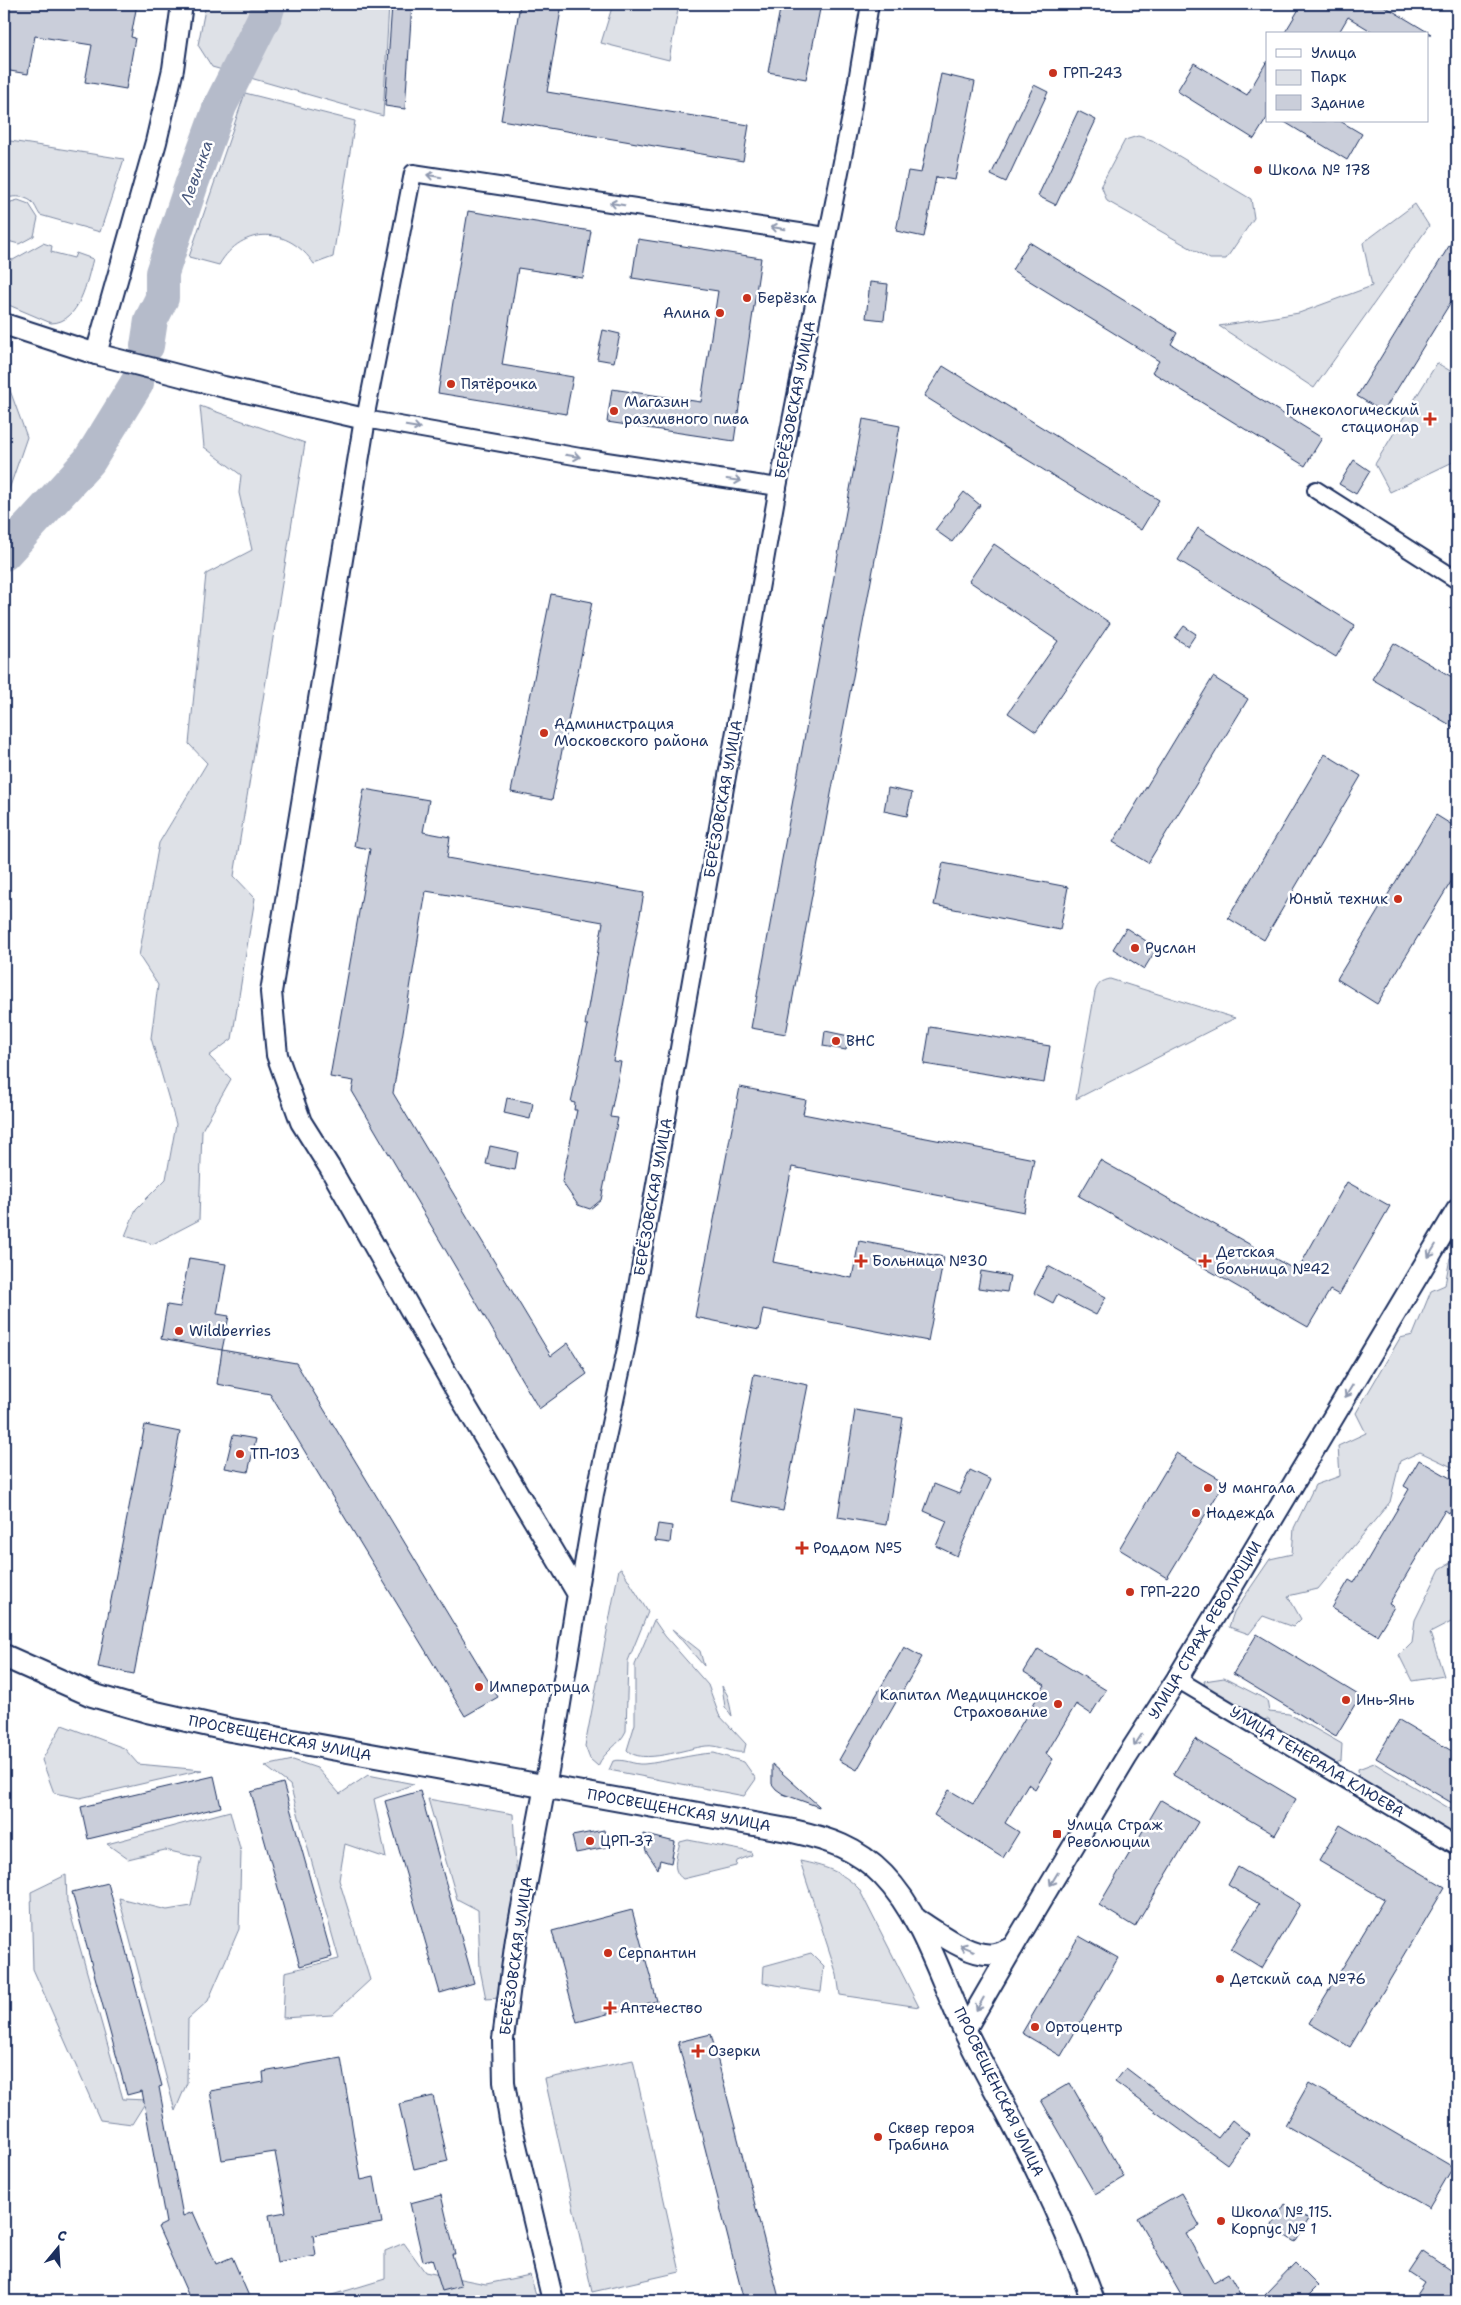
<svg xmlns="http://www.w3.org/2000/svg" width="1461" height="2305" viewBox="0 0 1461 2305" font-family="'Shantell Sans',sans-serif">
  <rect width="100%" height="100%" fill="#fff"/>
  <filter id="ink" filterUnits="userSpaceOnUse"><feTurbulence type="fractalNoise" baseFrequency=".02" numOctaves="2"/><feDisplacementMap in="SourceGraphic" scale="10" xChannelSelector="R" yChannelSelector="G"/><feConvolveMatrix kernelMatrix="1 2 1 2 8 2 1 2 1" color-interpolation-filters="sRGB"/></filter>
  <g filter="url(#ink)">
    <g fill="#dee1e7" stroke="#7c88a2">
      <polygon points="206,4 389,4 383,116 212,67 198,45"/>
      <polygon points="613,4 679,4 669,60 601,43"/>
      <path d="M245 93 355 121 333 257 314 264C289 227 243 224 219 265L189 257Z"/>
      <polygon points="1138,136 1152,140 1251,199 1254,218 1226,259 1210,259 1107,201 1101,185 1125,140"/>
      <path d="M4 140 124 159 100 232 40 215C37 211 35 204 31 201 24 196 11 195 4 200Z"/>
      <polygon points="18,200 29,204 38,218 34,236 19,244 4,240 4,204"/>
      <polygon points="1415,204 1429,226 1314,388 1219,326 1299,313 1372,286 1363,243"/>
      <path d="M43 243 52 246 51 252 74 258 76 253 93 259C87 280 80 323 51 323L4 303V257L13 260Z"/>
      <polygon points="1437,363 1457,375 1457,460 1390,492 1375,464"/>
      <polygon points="4,374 27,437 4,504"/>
      <polygon points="200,406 305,443 234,876 255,898 232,1039 209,1056 231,1079 202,1130 199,1220 153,1244 125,1236 136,1209 166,1179 176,1124 151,1038 158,985 139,956 159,843 207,763 189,744 206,574 252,550 239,493 241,475 204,447"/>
      <path d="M1110 979 1235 1018 1076 1099 1095 992C1098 983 1102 981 1110 979Z"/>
      <polygon points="1457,1254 1457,1386 1453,1394 1457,1396 1457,1465 1452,1467 1420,1452 1400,1461 1390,1502 1318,1589 1288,1596 1301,1619 1293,1627 1263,1616 1249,1634 1229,1627 1234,1612 1270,1559 1292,1554 1294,1528 1315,1485 1340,1476 1338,1446 1366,1433 1356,1413 1400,1338 1413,1335 1431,1291 1445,1285 1450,1258"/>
      <polygon points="1457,1559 1457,1619 1430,1633 1444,1676 1412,1681 1399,1655 1412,1642 1415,1620 1440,1569"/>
      <path d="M621 1568 648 1612 628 1661 626 1731C620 1745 604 1751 598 1766L590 1759 585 1746 619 1569Z"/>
      <path d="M654 1620 665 1636 708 1685 719 1715 746 1744 744 1752C731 1754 720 1744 706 1746 687 1748 641 1766 627 1750L635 1724V1665Z"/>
      <polygon points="672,1629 700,1651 704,1666"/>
      <polygon points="1224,1678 1267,1700 1269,1712 1289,1714 1342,1744 1341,1761 1328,1766 1273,1735 1269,1719 1248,1722 1208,1700 1204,1681"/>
      <polygon points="722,1686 728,1696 732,1716 725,1707"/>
      <polygon points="62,1725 124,1748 138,1764 202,1770 80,1798 54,1793 42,1760"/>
      <path d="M714 1753 744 1762 756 1779 744 1796 609 1770 613 1761C624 1758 633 1765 644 1764 667 1762 691 1754 714 1753Z"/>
      <polygon points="293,1760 317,1768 340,1794 368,1775 414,1784 374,1799 386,1858 345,1844 339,1880 370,1980 332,2015 283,2018 285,1972 339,1959 290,1785 265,1766"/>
      <polygon points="1374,1763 1457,1813 1457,1850 1360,1786 1358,1769"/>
      <polygon points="428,1799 513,1814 517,1882 500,1998 486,1999 480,1969 478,1910 457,1899"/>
      <polygon points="230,1811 241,1852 239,1929 208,2001 188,2019 187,2083 175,2111 119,1898 167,1910 191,1906 201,1858 165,1850 128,1859 107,1844"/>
      <path d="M688 1840 751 1852 752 1855 737 1861 736 1866 683 1879C670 1870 677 1855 680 1842Z"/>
      <path d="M800 1861C823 1866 842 1871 859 1889L919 2007 840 1995 837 1975Z"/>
      <polygon points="66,1875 67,1902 123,2099 147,2100 132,2124 100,2120 33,1969 31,1892"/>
      <polygon points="811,1953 824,1966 821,1992 763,1983 764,1966"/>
      <polygon points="633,2060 680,2272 592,2292 545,2079"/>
      <polygon points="404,2243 425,2272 486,2284 530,2275 538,2301 312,2301 385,2279 385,2251"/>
    </g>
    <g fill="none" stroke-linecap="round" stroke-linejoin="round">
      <g stroke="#b5bbca" stroke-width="34">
        <polyline points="147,346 151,320 162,298 162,273 192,183 220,106 266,14 269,4"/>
        <polyline points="4,554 89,461 137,383"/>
      </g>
    </g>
    <g fill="#caceda" stroke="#1b2f5e">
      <polygon points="4,4 137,4 131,37 135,38 126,89 85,82 92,45 35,36 28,74 4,70"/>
      <polygon points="392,4 412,4 405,109 385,106"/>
      <polygon points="520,4 562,4 547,92 749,125 743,161 501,120"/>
      <polygon points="781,4 821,4 806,79 768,72"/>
      <polygon points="1302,4 1381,4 1431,34 1376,34 1348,17 1338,34 1284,34"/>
      <polygon points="1267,61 1267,118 1254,139 1177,91 1194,63 1247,95"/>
      <polygon points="941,74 975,82 955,180 936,177 924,237 896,231 908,171 921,173"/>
      <polygon points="1034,85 1048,92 1006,182 991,175"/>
      <polygon points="1078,111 1096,120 1056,205 1038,196"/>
      <polygon points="1283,121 1340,121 1362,134 1347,160"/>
      <polygon points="468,211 591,231 583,278 518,268 502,365 573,377 566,414 438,393"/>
      <polygon points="1457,233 1457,292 1383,412 1357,396"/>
      <polygon points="638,239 761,258 734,441 607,422 612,389 701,402 718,291 632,278"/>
      <polygon points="1029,242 1177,333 1171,344 1322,438 1305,466 1152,372 1159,361 1012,270"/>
      <polygon points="870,282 888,284 884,320 866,318"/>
      <polygon points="603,330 620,334 614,362 597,359"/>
      <polygon points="943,366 1159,500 1141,530 924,396"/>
      <polygon points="863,419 900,426 786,1034 751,1028"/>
      <polygon points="1354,460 1370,471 1356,494 1339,484"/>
      <polygon points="964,492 980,505 952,542 935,530"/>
      <polygon points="1198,528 1355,625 1336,657 1178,560"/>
      <polygon points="994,544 1110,623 1036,732 1008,713 1058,641 969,581"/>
      <polygon points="551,594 592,602 552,800 511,792"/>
      <polygon points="1184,626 1196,634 1188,646 1175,638"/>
      <polygon points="1394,643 1457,680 1457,729 1372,679"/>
      <polygon points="1213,677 1248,699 1148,863 1113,842"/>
      <polygon points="1325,754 1361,776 1264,940 1228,918"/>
      <polygon points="888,788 912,793 907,816 884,811"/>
      <polygon points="364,789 429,800 423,832 450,837 447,858 644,893 613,1061 621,1062 610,1117 618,1118 601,1200 590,1209 578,1205 562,1182 577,1110 574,1110 575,1103 571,1102 588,1025 585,1025 603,922 426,891 393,1093 551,1356 568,1343 587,1374 539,1409 352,1091 354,1081 330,1077 370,849 354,846"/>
      <polygon points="1436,815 1457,828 1457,872 1377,1004 1337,979"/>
      <polygon points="943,863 1068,887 1060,930 934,905"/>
      <polygon points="1126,928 1157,948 1144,969 1113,949"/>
      <polygon points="930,1027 1050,1046 1044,1083 924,1064"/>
      <polygon points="825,1031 849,1036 846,1050 823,1046"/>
      <polygon points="740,1087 806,1100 803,1114 1034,1159 1024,1212 792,1167 773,1262 852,1278 859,1241 944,1257 928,1341 763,1309 759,1330 695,1317"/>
      <polygon points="507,1098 533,1103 530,1119 504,1113"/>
      <polygon points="490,1146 518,1152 515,1170 486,1164"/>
      <polygon points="1100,1160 1297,1271 1347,1182 1390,1206 1339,1295 1330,1290 1308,1327 1079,1196"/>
      <polygon points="189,1258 226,1264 217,1314 229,1316 222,1350 161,1339 167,1305 180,1307"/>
      <polygon points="1048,1266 1106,1297 1096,1315 1057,1295 1053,1303 1034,1293"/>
      <polygon points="981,1271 1010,1276 1007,1292 978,1288"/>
      <polygon points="222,1350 296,1363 498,1697 465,1716 270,1394 217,1384"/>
      <polygon points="754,1374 808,1385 783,1511 730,1501"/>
      <polygon points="855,1410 903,1418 886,1525 838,1517"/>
      <polygon points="145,1425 180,1432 134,1674 98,1667"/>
      <polygon points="233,1435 256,1439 248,1472 225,1468"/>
      <polygon points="1176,1453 1225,1482 1167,1578 1119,1549"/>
      <polygon points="1419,1460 1457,1482 1457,1500 1449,1513 1445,1510 1389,1604 1394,1607 1377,1635 1332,1608 1349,1580 1354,1583 1409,1489 1404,1486"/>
      <polygon points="970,1470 991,1480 957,1556 936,1546 947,1521 924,1511 934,1484 959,1494"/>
      <polygon points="658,1524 672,1526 670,1543 655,1541"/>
      <polygon points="1257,1634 1360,1696 1336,1736 1233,1674"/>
      <polygon points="904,1647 922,1657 857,1770 839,1760"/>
      <polygon points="1038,1649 1106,1690 1091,1714 1076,1704 1046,1754 1053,1759 1035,1789 1028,1784 1005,1823 1019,1832 1003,1858 934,1815 949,1790 973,1804 1045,1685 1024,1672"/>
      <polygon points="1399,1720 1457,1754 1457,1806 1376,1758"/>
      <polygon points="1195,1739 1296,1799 1275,1835 1173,1775"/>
      <polygon points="772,1764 819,1806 819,1807 783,1794 776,1789 772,1784"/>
      <polygon points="214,1776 221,1807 88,1839 81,1807"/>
      <polygon points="283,1783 332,1957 300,1966 251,1792"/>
      <polygon points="420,1791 474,1983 440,1993 385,1801"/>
      <polygon points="1161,1800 1198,1822 1135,1927 1099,1905"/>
      <polygon points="1340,1825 1445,1887 1350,2047 1309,2023 1384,1899 1319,1861"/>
      <polygon points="604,1830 607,1847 576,1853 572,1836"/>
      <polygon points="643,1834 675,1842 671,1863 660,1860 658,1869 646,1851"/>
      <polygon points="1238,1867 1300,1904 1262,1968 1231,1949 1259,1904 1228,1885"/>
      <polygon points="108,1883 162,2086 159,2087 183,2216 193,2212 216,2264 232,2257 251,2301 191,2301 158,2227 166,2223 142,2091 127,2095 72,1892"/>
      <polygon points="632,1910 657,2001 577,2022 552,1931"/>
      <polygon points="1079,1936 1118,1958 1061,2056 1022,2033"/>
      <polygon points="711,2034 779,2298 764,2301 744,2301 678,2042"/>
      <polygon points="341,2058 361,2180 374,2177 382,2223 313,2235 316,2256 277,2263 269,2215 286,2212 275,2152 222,2160 210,2091 264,2082 263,2072"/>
      <polygon points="1126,2068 1218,2138 1232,2120 1249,2134 1227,2164 1115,2082"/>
      <polygon points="1070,2083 1124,2177 1095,2194 1041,2100"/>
      <polygon points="1309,2083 1453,2167 1429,2208 1285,2125"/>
      <polygon points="433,2096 448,2161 414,2169 399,2104"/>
      <polygon points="1181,2193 1200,2226 1186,2234 1213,2282 1228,2273 1240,2294 1228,2301 1185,2301 1137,2218"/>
      <polygon points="441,2195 455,2254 452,2254 461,2286 442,2291 432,2259 423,2261 410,2203"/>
      <polygon points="1285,2204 1309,2219 1295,2242 1271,2227"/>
      <polygon points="1423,2252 1457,2275 1457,2301 1412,2301 1424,2283 1409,2273"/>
      <polygon points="1295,2263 1318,2286 1303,2301 1272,2301 1265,2294"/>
    </g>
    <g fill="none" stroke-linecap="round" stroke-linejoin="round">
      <defs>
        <g id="minor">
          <polyline points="778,487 580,457 365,419 413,173 826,236"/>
          <polyline points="1316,490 1457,580"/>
          <polyline points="578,1594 595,1494 626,1349 778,487 851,116 870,4"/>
          <polyline points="1177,1679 1457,1846"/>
        </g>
        <g id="tertiary">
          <polyline points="4,324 96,354 224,387 365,419 271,992 277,1055 301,1122 330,1168 452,1383 578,1594 556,1728 516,1939 503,2039 504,2082 510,2120 553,2301"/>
          <polyline points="96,354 156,142 173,69 182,4"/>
          <path d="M913 1917C934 1929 969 1958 994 1954 1001 1953 1007 1950 1013 1947"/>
          <polyline points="965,2030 1013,1947 1126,1758 1177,1679 1457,1210"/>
        </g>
        <path id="secondary" d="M4 1656 92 1695 147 1711 231 1730 793 1831C828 1839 857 1848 883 1875 923 1916 941 1980 965 2031 989 2080 1017 2127 1040 2176 1060 2217 1078 2259 1093 2301"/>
      </defs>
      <use href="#minor" stroke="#1b2f5e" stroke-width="20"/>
      <use href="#tertiary" stroke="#1b2f5e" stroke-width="24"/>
      <use href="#secondary" stroke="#1b2f5e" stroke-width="26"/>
      <use href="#minor" stroke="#fff" stroke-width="16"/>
      <use href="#tertiary" stroke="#fff" stroke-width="20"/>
      <use href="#secondary" stroke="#fff" stroke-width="22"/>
    </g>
    <defs><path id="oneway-shaft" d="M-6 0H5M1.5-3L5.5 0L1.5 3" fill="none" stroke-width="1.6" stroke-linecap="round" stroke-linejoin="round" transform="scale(1.25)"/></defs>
    <g stroke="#8d97ae">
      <use href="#oneway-shaft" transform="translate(434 176) rotate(-171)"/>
      <use href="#oneway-shaft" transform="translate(617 204) rotate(-171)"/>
      <use href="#oneway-shaft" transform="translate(778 228) rotate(-171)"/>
      <use href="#oneway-shaft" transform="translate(413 427) rotate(9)"/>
      <use href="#oneway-shaft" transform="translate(573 456) rotate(10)"/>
      <use href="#oneway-shaft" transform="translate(734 480) rotate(8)"/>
      <use href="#oneway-shaft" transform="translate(1432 1251) rotate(121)"/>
      <use href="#oneway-shaft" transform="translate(1349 1391) rotate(121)"/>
      <use href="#oneway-shaft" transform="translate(1138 1740) rotate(123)"/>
      <use href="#oneway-shaft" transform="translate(1054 1879) rotate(121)"/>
      <use href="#oneway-shaft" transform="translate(967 1948) rotate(-157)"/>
      <use href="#oneway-shaft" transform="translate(980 2004) rotate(120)"/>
    </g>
  </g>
  <g fill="#c8321e" stroke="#fff" stroke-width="2">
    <circle cx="1053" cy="73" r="5"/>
    <circle cx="1258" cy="170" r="5"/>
    <circle cx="747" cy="298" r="5"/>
    <circle cx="720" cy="313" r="5"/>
    <circle cx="451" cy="384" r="5"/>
    <circle cx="614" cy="411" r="5"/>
    <path d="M1427.5 411.5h5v5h5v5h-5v5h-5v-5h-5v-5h5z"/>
    <circle cx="544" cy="733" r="5"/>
    <circle cx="1398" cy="899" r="5"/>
    <circle cx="1135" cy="948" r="5"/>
    <circle cx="836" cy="1041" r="5"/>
    <path d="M858.5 1253.5h5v5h5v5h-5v5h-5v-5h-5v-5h5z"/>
    <path d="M1202.5 1253.5h5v5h5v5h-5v5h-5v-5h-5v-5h5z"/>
    <circle cx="179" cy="1331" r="5"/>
    <circle cx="240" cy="1454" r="5"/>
    <circle cx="1208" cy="1488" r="5"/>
    <circle cx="1196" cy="1513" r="5"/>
    <path d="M799.5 1540.5h5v5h5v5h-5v5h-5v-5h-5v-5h5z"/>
    <circle cx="1130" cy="1592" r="5"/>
    <circle cx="479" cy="1687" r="5"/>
    <circle cx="1346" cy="1700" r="5"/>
    <circle cx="1058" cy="1704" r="5"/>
    <rect x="1052" y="1829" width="10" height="10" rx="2.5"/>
    <circle cx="590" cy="1841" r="5"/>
    <circle cx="608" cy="1953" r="5"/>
    <circle cx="1220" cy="1979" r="5"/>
    <path d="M607.5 2000.5h5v5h5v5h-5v5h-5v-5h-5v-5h5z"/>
    <circle cx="1035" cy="2027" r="5"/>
    <path d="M695.5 2043.5h5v5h5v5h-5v5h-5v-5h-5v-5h5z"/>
    <circle cx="878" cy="2137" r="5"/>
    <circle cx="1221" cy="2221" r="5"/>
  </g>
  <g text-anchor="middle" stroke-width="5" stroke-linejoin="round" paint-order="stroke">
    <g font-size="15" fill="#1b2f5e" stroke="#fff" text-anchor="start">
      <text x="1063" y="78">ГРП-243</text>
      <text x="1268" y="175">Школа № 178</text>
      <text x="757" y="303">Берёзка</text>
      <text x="710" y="318" text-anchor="end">Алина</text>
      <text x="461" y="389">Пятёрочка</text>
      <text x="624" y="407">Магазин<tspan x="624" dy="17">разливного пива</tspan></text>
      <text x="1419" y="415" text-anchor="end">Гинекологический<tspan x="1419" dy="17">стационар</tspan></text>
      <text x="554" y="729">Администрация<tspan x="554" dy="17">Московского района</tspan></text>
      <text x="1388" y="904" text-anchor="end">Юный техник</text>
      <text x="1145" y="953">Руслан</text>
      <text x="846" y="1046">ВНС</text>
      <text x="1216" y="1257">Детская<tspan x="1216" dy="17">больница №42</tspan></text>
      <text x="872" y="1266">Больница №30</text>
      <text x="189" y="1336">Wildberries</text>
      <text x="250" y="1459">ТП-103</text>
      <text x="1218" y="1493">У мангала</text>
      <text x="1206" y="1518">Надежда</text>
      <text x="813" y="1553">Роддом №5</text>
      <text x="1140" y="1597">ГРП-220</text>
      <text x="489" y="1692">Императрица</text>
      <text x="1048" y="1700" text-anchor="end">Капитал Медицинское<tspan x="1048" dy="17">Страхование</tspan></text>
      <text x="1356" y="1705">Инь-Янь</text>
      <text x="1067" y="1830">Улица Страж<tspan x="1067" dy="17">Революции</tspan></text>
      <text x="600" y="1846">ЦРП-37</text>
      <text x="618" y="1958">Серпантин</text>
      <text x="1230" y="1984">Детский сад №76</text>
      <text x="620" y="2013">Аптечество</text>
      <text x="1045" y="2032">Ортоцентр</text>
      <text x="708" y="2056">Озерки</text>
      <text x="888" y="2133">Сквер героя<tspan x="888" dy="17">Грабина</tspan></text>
      <text x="1231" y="2217">Школа № 115.<tspan x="1231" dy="17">Корпус № 1</tspan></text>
    </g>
    <g font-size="15" fill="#1b2f5e" stroke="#fff">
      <text transform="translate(795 400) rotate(-79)" y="5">БЕРЁЗОВСКАЯ УЛИЦА</text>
      <text transform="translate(723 799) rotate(-80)" y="5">БЕРЁЗОВСКАЯ УЛИЦА</text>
      <text transform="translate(653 1197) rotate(-80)" y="5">БЕРЁЗОВСКАЯ УЛИЦА</text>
      <text transform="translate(1205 1630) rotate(-59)" y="5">УЛИЦА СТРАЖ РЕВОЛЮЦИИ</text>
      <text transform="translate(280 1738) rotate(11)" y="5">ПРОСВЕЩЕНСКАЯ УЛИЦА</text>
      <text transform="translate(1317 1762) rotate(31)" y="5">УЛИЦА ГЕНЕРАЛА КЛЮЕВА</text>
      <text transform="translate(679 1810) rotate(10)" y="5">ПРОСВЕЩЕНСКАЯ УЛИЦА</text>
      <text transform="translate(516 1956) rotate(-82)" y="5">БЕРЁЗОВСКАЯ УЛИЦА</text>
      <text transform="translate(999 2092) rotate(64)" y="5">ПРОСВЕЩЕНСКАЯ УЛИЦА</text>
    </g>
    <g font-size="16" font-style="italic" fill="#49597e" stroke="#fff">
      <text transform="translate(196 172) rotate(-70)" y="6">Левинка</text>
    </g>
  </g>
  <rect width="1461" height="2305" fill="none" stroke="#fff" stroke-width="20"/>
  <rect x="10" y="10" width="1441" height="2285" fill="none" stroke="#1b2f5e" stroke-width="2" filter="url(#ink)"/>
  <rect x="1266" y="32" width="162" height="90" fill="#ffffff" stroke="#a4acbf"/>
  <rect x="1276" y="49" width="25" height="8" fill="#ffffff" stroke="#a4acbf"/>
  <text x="1311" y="58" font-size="15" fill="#1b2f5e">Улица</text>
  <rect x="1276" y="70" width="25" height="15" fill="#dee1e7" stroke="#a4acbf"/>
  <text x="1311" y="82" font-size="15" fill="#1b2f5e">Парк</text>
  <rect x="1276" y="95" width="25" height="15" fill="#caceda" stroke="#a4acbf"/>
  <text x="1311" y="108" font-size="15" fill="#1b2f5e">Здание</text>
  <g transform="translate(58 2248) rotate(18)" stroke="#ffffff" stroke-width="4" paint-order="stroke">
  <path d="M0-4L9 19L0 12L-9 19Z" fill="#1b2f5e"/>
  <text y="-8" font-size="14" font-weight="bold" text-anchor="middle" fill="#1b2f5e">С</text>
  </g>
</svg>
